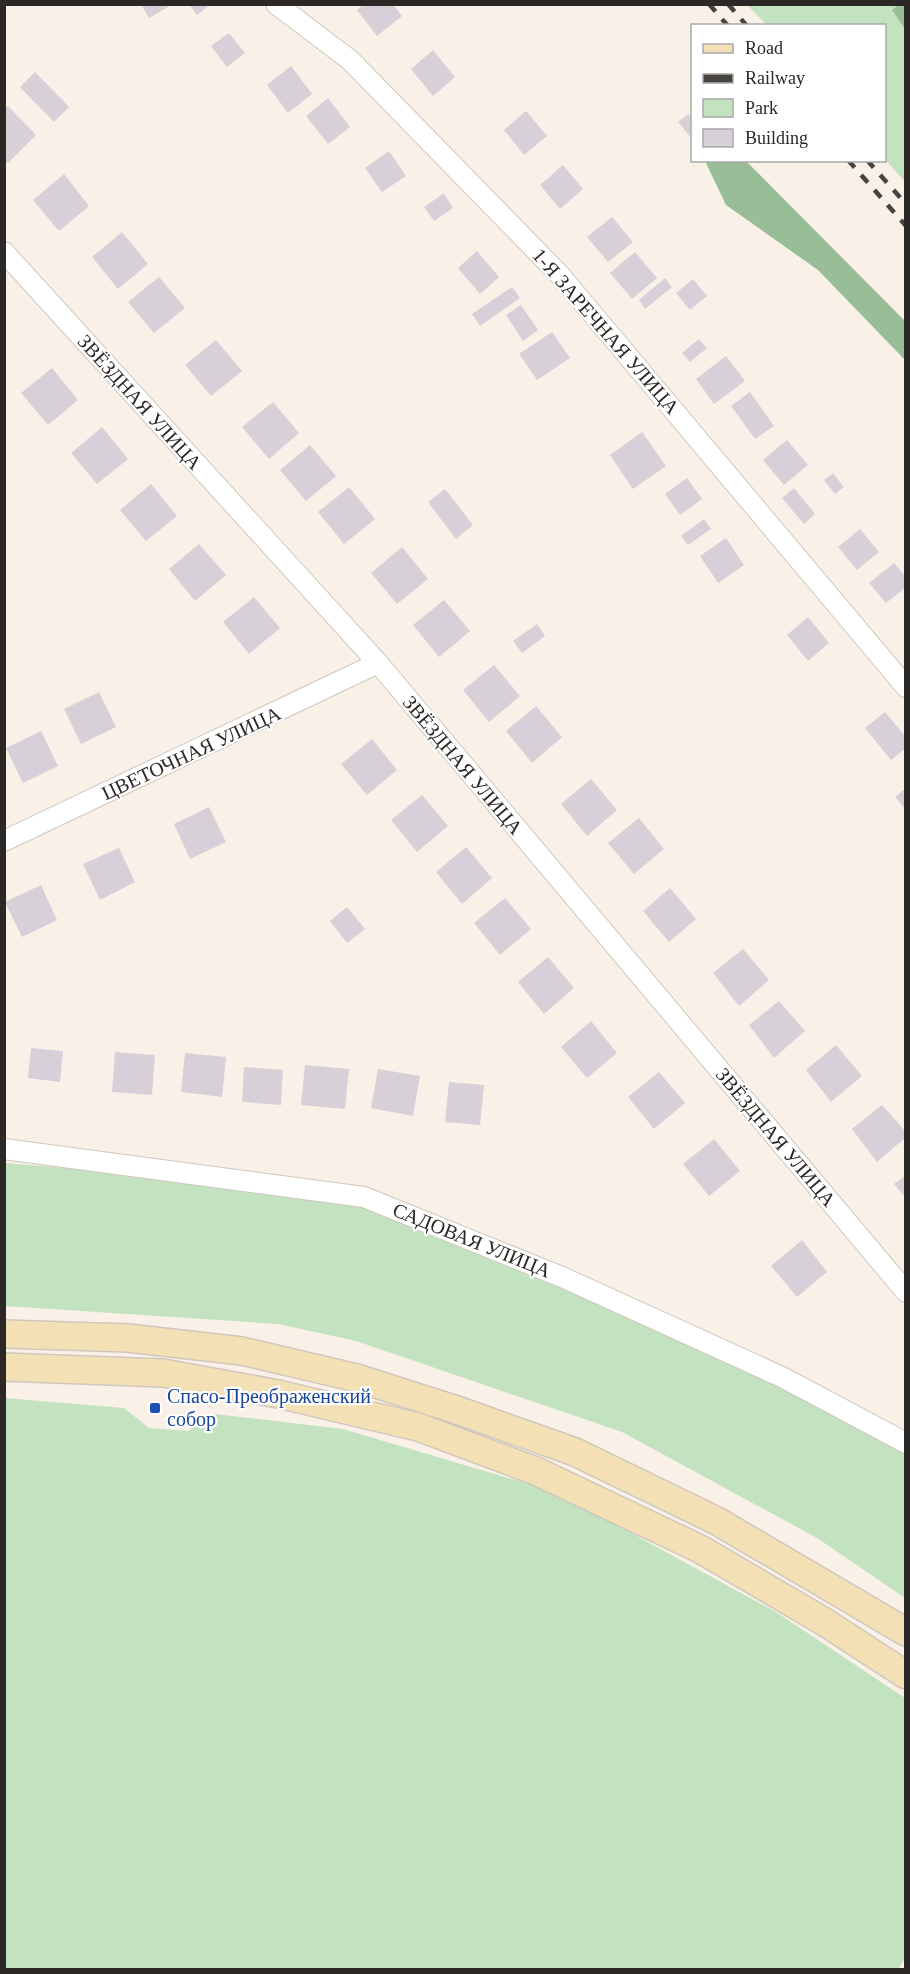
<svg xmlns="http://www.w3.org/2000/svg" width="910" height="1974" viewBox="0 0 910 1974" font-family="Georgia,serif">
  <rect width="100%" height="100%" fill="#f9f1e7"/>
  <g fill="#c3e3c0">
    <polygon points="747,5 898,5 892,10 906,29 905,182 885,159 884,26 767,25"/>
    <polygon points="5,1163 258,1184 377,1203 905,1443 905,1598 817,1538 622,1432 356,1341 278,1324 5,1306"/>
    <polygon points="5,1398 124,1408 149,1428 188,1431 215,1414 343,1429 556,1492 776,1612 905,1698 906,1957 898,1969 5,1970"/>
  </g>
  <g fill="#99bd97">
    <polygon points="898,5 905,5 905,29 892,10"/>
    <polygon points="705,161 746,161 905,321 905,360 818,270 726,205"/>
  </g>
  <g fill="#d7d0d9">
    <polygon points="141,4 173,4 149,18"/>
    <polygon points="189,4 211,4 197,15"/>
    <polygon points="364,4 393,4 402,16 377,36 357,10"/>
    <polygon points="229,33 245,53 227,67 211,46"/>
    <polygon points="433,50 455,77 433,96 411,69"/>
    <polygon points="291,66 312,94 288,113 267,85"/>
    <polygon points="35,72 69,107 54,122 20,87"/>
    <polygon points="328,98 350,127 328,144 306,116"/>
    <polygon points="8,106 36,135 8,163 4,160 4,109"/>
    <polygon points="526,111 547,136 524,155 504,130"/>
    <polygon points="688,114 692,119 692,139 678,122"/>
    <polygon points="389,151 406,176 382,192 365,168"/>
    <polygon points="563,165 583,189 560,209 540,185"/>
    <polygon points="64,174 89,206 59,231 33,200"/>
    <polygon points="444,193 453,208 434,221 424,207"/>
    <polygon points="612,217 633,242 608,262 587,237"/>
    <polygon points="122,232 148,264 118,289 92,257"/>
    <polygon points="477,251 499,277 480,294 458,268"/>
    <polygon points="635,252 657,278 632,299 610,273"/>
    <polygon points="159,277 185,308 154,333 128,302"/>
    <polygon points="665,278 672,287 645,309 639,300"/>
    <polygon points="693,279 707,296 690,310 676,293"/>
    <polygon points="512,287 520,298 480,326 472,314"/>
    <polygon points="521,305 538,330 523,341 506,315"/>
    <polygon points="552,332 570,358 537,380 519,354"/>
    <polygon points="699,339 707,348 690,362 682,353"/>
    <polygon points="216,340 242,371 211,396 185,365"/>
    <polygon points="726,356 745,381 714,404 696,379"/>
    <polygon points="52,368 78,400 48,425 21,393"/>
    <polygon points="750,392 774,426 755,439 731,406"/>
    <polygon points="273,402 299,433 269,459 242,427"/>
    <polygon points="102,427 128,459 97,484 71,453"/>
    <polygon points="642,432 666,466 633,489 610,455"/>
    <polygon points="787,440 808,465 784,485 763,460"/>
    <polygon points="310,445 336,476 306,501 280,470"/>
    <polygon points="833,473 844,487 835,494 824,480"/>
    <polygon points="687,478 702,499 680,515 665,494"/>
    <polygon points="151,484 177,516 146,541 120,510"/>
    <polygon points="349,487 375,519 344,544 318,512"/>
    <polygon points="794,488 815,514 804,524 782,498"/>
    <polygon points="445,489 473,525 456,539 428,502"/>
    <polygon points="704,519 711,529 688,545 681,536"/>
    <polygon points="860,529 879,552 857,570 838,547"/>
    <polygon points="726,538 744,565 718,583 700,556"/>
    <polygon points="199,544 226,575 195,601 169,569"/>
    <polygon points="402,547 428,579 397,604 371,573"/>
    <polygon points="894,563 906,577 906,587 886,603 869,583"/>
    <polygon points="254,597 280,628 249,654 223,622"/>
    <polygon points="444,600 470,631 439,657 413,625"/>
    <polygon points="808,617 829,643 808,661 787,635"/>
    <polygon points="537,624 545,636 522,653 513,641"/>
    <polygon points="494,665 520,696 489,722 463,690"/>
    <polygon points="99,692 116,727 81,744 64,709"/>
    <polygon points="536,706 562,737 532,763 506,731"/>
    <polygon points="885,712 906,737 906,748 891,760 865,728"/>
    <polygon points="41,731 58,766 23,783 6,748"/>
    <polygon points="372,739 397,770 367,795 341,764"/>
    <polygon points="591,779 617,810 587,836 561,804"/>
    <polygon points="906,788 906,810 895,797"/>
    <polygon points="422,795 448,826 417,852 391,820"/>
    <polygon points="209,807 226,842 190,859 174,824"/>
    <polygon points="639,818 664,849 634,874 608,843"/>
    <polygon points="466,847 492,878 462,904 436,872"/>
    <polygon points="119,848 135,882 100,900 83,864"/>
    <polygon points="41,885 57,920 22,937 5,902"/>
    <polygon points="670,888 696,919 669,942 643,911"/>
    <polygon points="505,898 531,929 500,955 474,923"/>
    <polygon points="347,907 365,929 347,943 330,921"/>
    <polygon points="743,949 769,980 739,1006 713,973"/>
    <polygon points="548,957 574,988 544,1014 518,982"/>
    <polygon points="779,1001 805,1031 774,1058 749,1025"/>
    <polygon points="591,1021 617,1053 587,1078 561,1047"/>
    <polygon points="836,1045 862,1076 831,1102 806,1070"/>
    <polygon points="31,1048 63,1051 60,1082 28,1078"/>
    <polygon points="115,1052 155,1055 152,1095 112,1092"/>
    <polygon points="185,1053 226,1057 222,1097 181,1092"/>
    <polygon points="305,1065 349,1069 345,1109 301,1105"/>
    <polygon points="244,1067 283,1070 281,1105 242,1102"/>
    <polygon points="378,1069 420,1076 413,1116 371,1108"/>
    <polygon points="659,1072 685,1103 654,1129 628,1097"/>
    <polygon points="449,1082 484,1085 480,1125 445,1122"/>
    <polygon points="882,1105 906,1132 906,1137 877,1162 852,1129"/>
    <polygon points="714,1139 740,1171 709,1196 683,1164"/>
    <polygon points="906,1175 906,1198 894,1184"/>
    <polygon points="802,1240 827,1272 797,1297 771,1266"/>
  </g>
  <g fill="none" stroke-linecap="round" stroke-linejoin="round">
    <defs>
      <g id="street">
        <polyline points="276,4 350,60 559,274 906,687"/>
        <polyline points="4,252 378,663 906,1292"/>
        <polyline points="4,841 378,663"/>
        <polyline points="4,1149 364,1197 562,1277 782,1377 906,1443"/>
      </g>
      <g id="secondary">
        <polyline points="4,1334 128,1338 242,1351 357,1378 454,1409 575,1452 717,1521 906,1632"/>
        <polyline points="4,1367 163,1373 278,1394 418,1427 536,1471 700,1549 823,1621 906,1675"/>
      </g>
    </defs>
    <use href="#street" stroke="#cfc7be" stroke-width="22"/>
    <use href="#secondary" stroke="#cfc7be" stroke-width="30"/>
    <use href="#street" stroke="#fff" stroke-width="20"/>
    <use href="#secondary" stroke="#f4e0b5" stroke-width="27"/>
    <g stroke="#47433f" stroke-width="4.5" stroke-dasharray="10 10" stroke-linecap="butt">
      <polyline points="709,4 728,26"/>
      <polyline points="728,4 747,26"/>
      <polyline points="848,160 906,226"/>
      <polyline points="867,160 906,204"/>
    </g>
  </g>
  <rect fill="#1a4fb4" stroke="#fff" stroke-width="2" x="149" y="1402" width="12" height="12" rx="3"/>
  <g text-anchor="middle" stroke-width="4.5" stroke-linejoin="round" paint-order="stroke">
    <g font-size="20" fill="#2b2825" stroke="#fff">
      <text transform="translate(606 331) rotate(49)" y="7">1-Я ЗАРЕЧНАЯ УЛИЦА</text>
      <text transform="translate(140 402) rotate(48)" y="7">ЗВЁЗДНАЯ УЛИЦА</text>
      <text transform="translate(191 753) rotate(-25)" y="7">ЦВЕТОЧНАЯ УЛИЦА</text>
      <text transform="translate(463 765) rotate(50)" y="7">ЗВЁЗДНАЯ УЛИЦА</text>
      <text transform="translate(776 1137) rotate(50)" y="7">ЗВЁЗДНАЯ УЛИЦА</text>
      <text transform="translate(472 1240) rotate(22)" y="7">САДОВАЯ УЛИЦА</text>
    </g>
    <g font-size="20" fill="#164399" stroke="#fff" text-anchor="start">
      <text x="167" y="1403">Спасо-Преображенский<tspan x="167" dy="23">собор</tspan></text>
    </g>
  </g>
  <rect width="910" height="1974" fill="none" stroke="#2b2825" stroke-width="12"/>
  <rect x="691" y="24" width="195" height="138" fill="#ffffff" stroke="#aaa9a8" stroke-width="1.5"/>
  <rect x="703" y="44" width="30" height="9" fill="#f4e0b5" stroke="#aaa9a8" stroke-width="1.5"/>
  <text x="745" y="54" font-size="18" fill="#2b2825">Road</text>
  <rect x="703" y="74" width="30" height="9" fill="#47433f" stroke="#aaa9a8" stroke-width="1.5"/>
  <text x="745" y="84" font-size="18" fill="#2b2825">Railway</text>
  <rect x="703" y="99" width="30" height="18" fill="#c3e3c0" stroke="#aaa9a8" stroke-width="1.5"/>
  <text x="745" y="114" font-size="18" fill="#2b2825">Park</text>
  <rect x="703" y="129" width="30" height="18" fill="#d7d0d9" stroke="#aaa9a8" stroke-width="1.5"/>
  <text x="745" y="144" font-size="18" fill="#2b2825">Building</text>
</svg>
